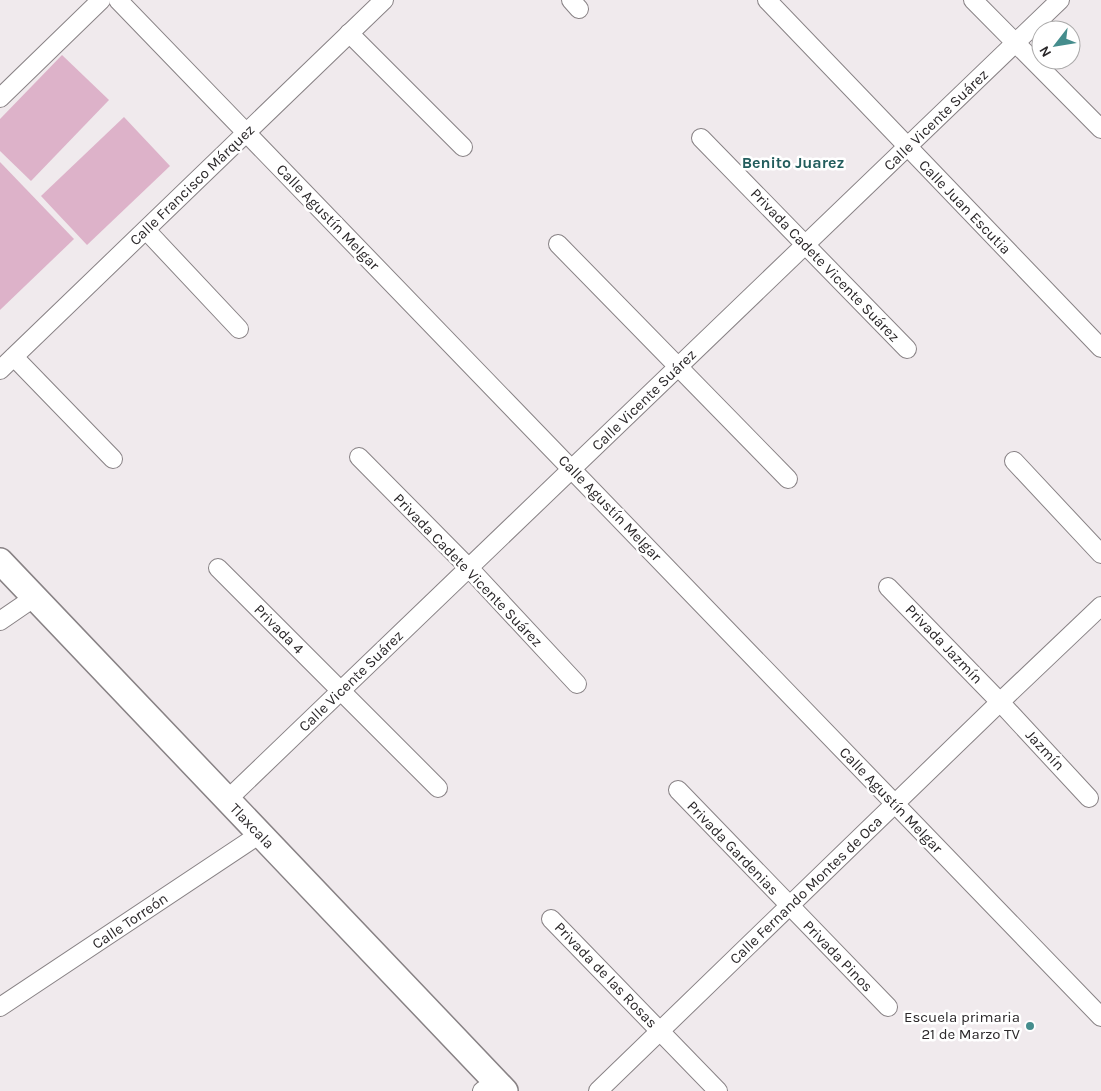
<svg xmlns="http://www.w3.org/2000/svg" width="1101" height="1091" viewBox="0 0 1101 1091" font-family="Karla,sans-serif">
  <rect width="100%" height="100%" fill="#f0eaed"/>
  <g fill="#ddb2c9">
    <polygon points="62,55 109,100 31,181 0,151 0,119"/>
    <polygon points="124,117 170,166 87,245 41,196"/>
    <polygon points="0,162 74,239 0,310"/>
  </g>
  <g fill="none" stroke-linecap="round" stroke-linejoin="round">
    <defs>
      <g id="minor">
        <polyline points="118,0 1101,1017"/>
        <polyline points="571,0 579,9"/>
        <polyline points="767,0 1101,348"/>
        <polyline points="973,0 1101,129"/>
        <polyline points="349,33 463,147"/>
        <polyline points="0,98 101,0"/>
        <polyline points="701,138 907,349"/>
        <polyline points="146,230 239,329"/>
        <polyline points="558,244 788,479"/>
        <polyline points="14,357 113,459"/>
        <polyline points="0,370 384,0"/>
        <polyline points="359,457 469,568 577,684"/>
        <polyline points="1014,461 1101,554"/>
        <polyline points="218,568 438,788"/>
        <polyline points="888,587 1000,702 1089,798"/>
        <polyline points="0,621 35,597"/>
        <polyline points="678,790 888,1007"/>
        <polyline points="227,800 1060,0"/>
        <polyline points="551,919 718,1091"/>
        <polyline points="0,1007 260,834"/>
        <polyline points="482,1091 496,1082"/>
        <polyline points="598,1091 1000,702 1101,606"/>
      </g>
      <polyline id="secondary" points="0,561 505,1091"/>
    </defs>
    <use href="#minor" stroke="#888285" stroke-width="20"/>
    <use href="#secondary" stroke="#888285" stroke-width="28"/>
    <use href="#minor" stroke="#fff" stroke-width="18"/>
    <use href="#secondary" stroke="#fff" stroke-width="25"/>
  </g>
  <circle fill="#458d8d" stroke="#fff" stroke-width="2" cx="1030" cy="1026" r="5"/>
  <g text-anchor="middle" stroke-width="5" stroke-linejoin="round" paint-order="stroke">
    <g font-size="15" fill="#2a2729" stroke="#fff">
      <text transform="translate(936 120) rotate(-44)" y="5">Calle Vicente Suárez</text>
      <text transform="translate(192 185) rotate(-44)" y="5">Calle Francisco Márquez</text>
      <text transform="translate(965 207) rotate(46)" y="5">Calle Juan Escutia</text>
      <text transform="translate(328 217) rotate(46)" y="5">Calle Agustín Melgar</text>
      <text transform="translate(825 265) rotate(46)" y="5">Privada Cadete Vicente Suárez</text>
      <text transform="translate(644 400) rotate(-44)" y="5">Calle Vicente Suárez</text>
      <text transform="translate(610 508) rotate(46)" y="5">Calle Agustín Melgar</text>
      <text transform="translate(468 570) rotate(46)" y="5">Privada Cadete Vicente Suárez</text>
      <text transform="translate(279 629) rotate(45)" y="5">Privada 4</text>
      <text transform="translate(944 644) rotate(46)" y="5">Privada Jazmín</text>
      <text transform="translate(351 681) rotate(-44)" y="5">Calle Vicente Suárez</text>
      <text transform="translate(1045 750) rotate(47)" y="5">Jazmín</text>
      <text transform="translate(891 800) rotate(46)" y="5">Calle Agustín Melgar</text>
      <text transform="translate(252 826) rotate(46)" y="5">Tlaxcala</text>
      <text transform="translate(733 848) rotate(46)" y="5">Privada Gardenias</text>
      <text transform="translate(806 890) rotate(-44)" y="5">Calle Fernando Montes de Oca</text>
      <text transform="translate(130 921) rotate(-34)" y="5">Calle Torreón</text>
      <text transform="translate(838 956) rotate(46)" y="5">Privada Pinos</text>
      <text transform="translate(606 975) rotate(46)" y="5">Privada de las Rosas</text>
    </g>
    <g font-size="15" fill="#2a2729" stroke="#fff" text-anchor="end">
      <text x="1020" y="1022">Escuela primaria<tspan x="1020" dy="17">21 de Marzo TV</tspan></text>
    </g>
    <g font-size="16" font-weight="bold" fill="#225d5d" stroke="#fff">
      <text x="793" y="168">Benito Juarez</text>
    </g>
  </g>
  <g transform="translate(1056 45) rotate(239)"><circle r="24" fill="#ffffff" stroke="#aaa9a9"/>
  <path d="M0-4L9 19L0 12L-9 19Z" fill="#458d8d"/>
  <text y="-8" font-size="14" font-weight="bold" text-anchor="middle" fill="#2a2729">N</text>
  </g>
</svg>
